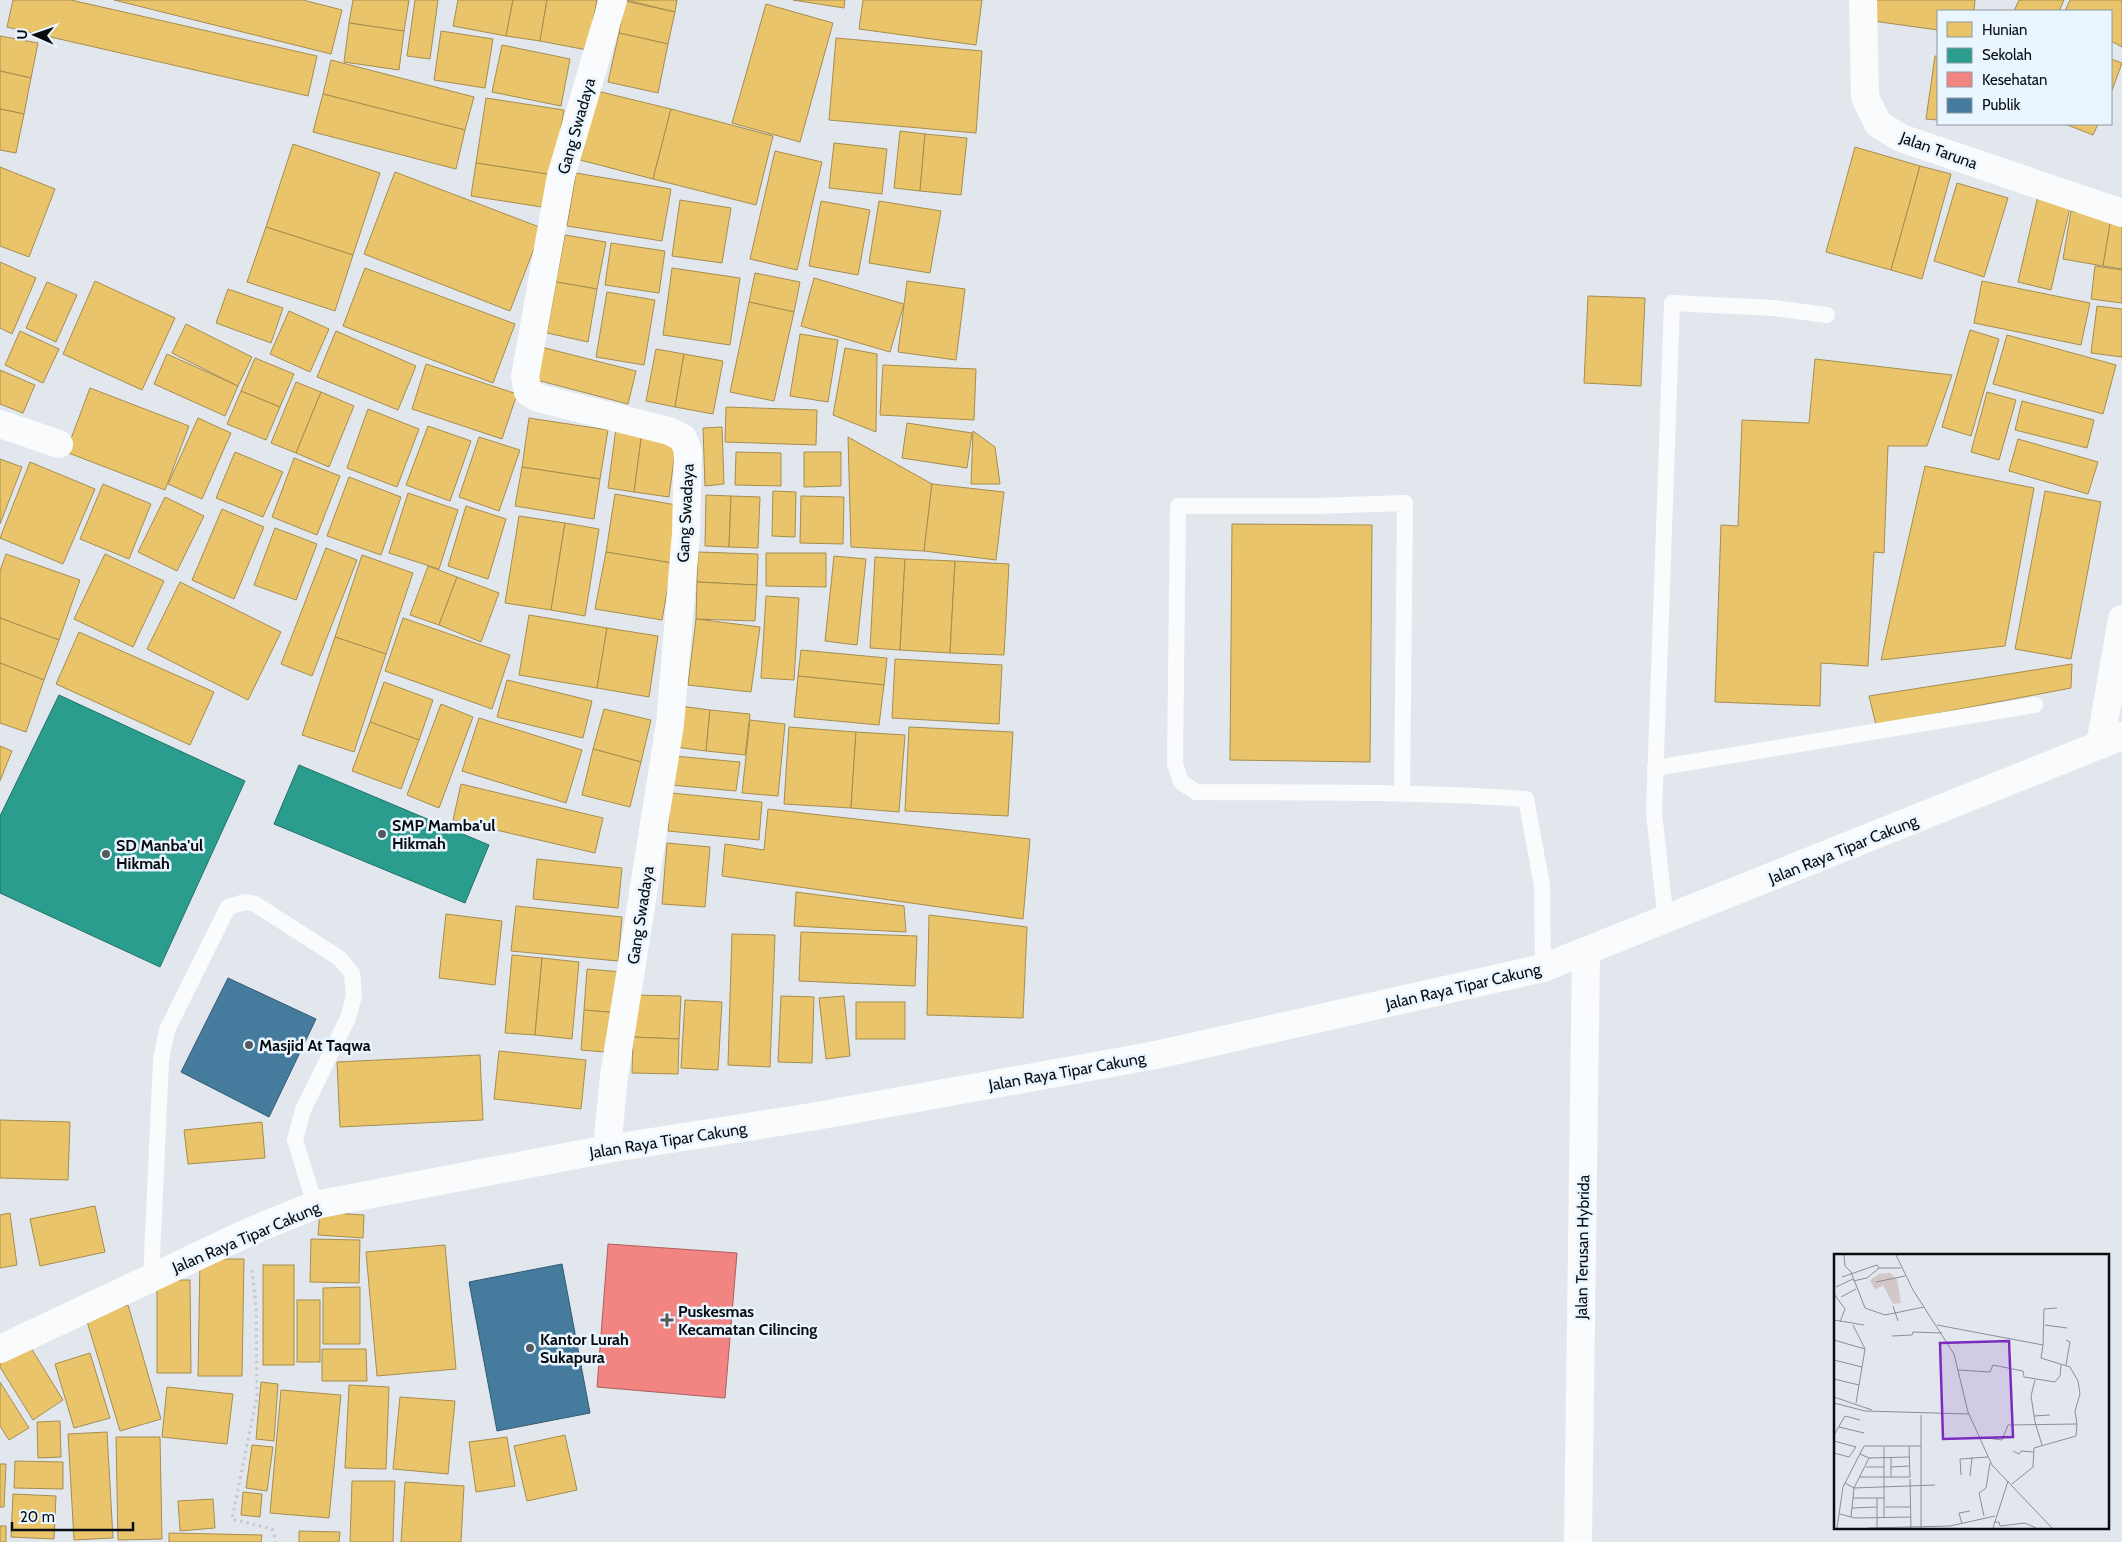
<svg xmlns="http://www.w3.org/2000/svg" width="2122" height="1542" viewBox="0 0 2122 1542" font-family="Cabin,sans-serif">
  <rect width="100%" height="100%" fill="#e1e7ed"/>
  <g fill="#e9c46a" stroke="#a68d4f">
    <polygon points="13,0 71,0 317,56 308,96 7,27"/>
    <polygon points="114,0 303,0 342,10 331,54"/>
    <polygon points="353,0 409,0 404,31 349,23"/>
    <polygon points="415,0 438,0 430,59 407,56"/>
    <polygon points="458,0 513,0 506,36 453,26"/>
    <polygon points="513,0 547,0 540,41 506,36"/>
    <polygon points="547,0 597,0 587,50 540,41"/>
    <polygon points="626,0 677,0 675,12"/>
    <polygon points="793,0 845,0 844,8"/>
    <polygon points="863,0 982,0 976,45 859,29"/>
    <polygon points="1876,0 1975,0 1974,11 1938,11 1938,30 1873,21"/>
    <polygon points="2019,0 2064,0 2059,11 2014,11"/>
    <polygon points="2070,0 2122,0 2122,47 2111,41 2111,11 2065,11"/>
    <polygon points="625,1 675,12 668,44 619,33"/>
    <polygon points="766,4 833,23 800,142 732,123"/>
    <polygon points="349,23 404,31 399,70 344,62"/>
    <polygon points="441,31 493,39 485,88 434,80"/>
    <polygon points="619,33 668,44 658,93 608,82"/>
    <polygon points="0,36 38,43 31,78 0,71"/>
    <polygon points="836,38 982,51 976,133 829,120"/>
    <polygon points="502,45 570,59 561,106 492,92"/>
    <polygon points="1935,56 1938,56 1938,120 1926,119"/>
    <polygon points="2111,59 2122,63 2111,93"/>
    <polygon points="331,60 474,97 465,130 323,94"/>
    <polygon points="0,71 31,78 24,114 0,109"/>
    <polygon points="597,91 671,109 653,179 580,160"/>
    <polygon points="323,94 465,130 456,169 313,132"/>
    <polygon points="486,98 564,110 553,175 476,163"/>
    <polygon points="0,109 24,114 16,153 0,150"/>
    <polygon points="671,109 773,136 756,205 653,179"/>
    <polygon points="2065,124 2098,124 2093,135"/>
    <polygon points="900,131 925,134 920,191 894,188"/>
    <polygon points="925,134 967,138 961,195 920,191"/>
    <polygon points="834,143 887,149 882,194 829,188"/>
    <polygon points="293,144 380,173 353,255 266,227"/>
    <polygon points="1855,147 1920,166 1891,270 1826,252"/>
    <polygon points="775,151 822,162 797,270 750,259"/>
    <polygon points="476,163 553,175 548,208 471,196"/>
    <polygon points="1920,166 1951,174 1922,279 1891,270"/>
    <polygon points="0,167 55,189 29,257 0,246"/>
    <polygon points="395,172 542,228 510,311 364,254"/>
    <polygon points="576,173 671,189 662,241 567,226"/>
    <polygon points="1957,183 2008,198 1984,277 1934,261"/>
    <polygon points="2038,196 2071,203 2051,290 2018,282"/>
    <polygon points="680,200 731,208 722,263 672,256"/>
    <polygon points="821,201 870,210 858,275 809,266"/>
    <polygon points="879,201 941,211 930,273 869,263"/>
    <polygon points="2071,211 2111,218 2103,266 2063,259"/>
    <polygon points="2111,218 2122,220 2122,269 2103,266"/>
    <polygon points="266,227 353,255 335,311 247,282"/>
    <polygon points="565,235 606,242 597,289 556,282"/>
    <polygon points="611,243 665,251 659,293 605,285"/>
    <polygon points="0,262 36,278 12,334 0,328"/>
    <polygon points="2095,266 2122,270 2122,303 2091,299"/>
    <polygon points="365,268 515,324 493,383 343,326"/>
    <polygon points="672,268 740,278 730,345 663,335"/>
    <polygon points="755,273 800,282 794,312 749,302"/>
    <polygon points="814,278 904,304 890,352 801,326"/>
    <polygon points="95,281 175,318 142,390 63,354"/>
    <polygon points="907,281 965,289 956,360 898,352"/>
    <polygon points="1982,281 2090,303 2081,345 1974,323"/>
    <polygon points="47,282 77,295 56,342 26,328"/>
    <polygon points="556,282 597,289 588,342 547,333"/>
    <polygon points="228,289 283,308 271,343 216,323"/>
    <polygon points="607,292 655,300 644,365 596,357"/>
    <polygon points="1588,296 1645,298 1641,386 1584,383"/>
    <polygon points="749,302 794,312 774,401 730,392"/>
    <polygon points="2097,306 2122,309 2122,357 2091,353"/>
    <polygon points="289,311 329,329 310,372 270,354"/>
    <polygon points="186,324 252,357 238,386 172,353"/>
    <polygon points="1970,330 1999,339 1971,436 1942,427"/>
    <polygon points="20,331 59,349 43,383 5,365"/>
    <polygon points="336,331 416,366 398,410 317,377"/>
    <polygon points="800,334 838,340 828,402 790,396"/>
    <polygon points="2007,335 2116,365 2103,414 1993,384"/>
    <polygon points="541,347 636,371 628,404 533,379"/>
    <polygon points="845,348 877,354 876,432 833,415"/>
    <polygon points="656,349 684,354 675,407 646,401"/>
    <polygon points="167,354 238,386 225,416 154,384"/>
    <polygon points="684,354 723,361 713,414 675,407"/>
    <polygon points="255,358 294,374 280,407 241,391"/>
    <polygon points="1815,359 1952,375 1927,446 1888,446 1884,553 1874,552 1868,666 1821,663 1820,706 1715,702 1721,525 1738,526 1742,420 1809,423"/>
    <polygon points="426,364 517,394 502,439 412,409"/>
    <polygon points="883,365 976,369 974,420 880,415"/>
    <polygon points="0,370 35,385 23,413 0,404"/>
    <polygon points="296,382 321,392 296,453 271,443"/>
    <polygon points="90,388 189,426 165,490 66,452"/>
    <polygon points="241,391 280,407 266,440 227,424"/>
    <polygon points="321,392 354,406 329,467 296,453"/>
    <polygon points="1987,392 2016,400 1999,460 1971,452"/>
    <polygon points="2022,401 2094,420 2087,448 2015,430"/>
    <polygon points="726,407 817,410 816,445 725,442"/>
    <polygon points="368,409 419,429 397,487 347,468"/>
    <polygon points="198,418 231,433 202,499 168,484"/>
    <polygon points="529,418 608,430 600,479 522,467"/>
    <polygon points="907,423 972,433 967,468 902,458"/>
    <polygon points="428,426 471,441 450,501 406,485"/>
    <polygon points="722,427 724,484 705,486 703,428"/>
    <polygon points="616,428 642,432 634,492 608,488"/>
    <polygon points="973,431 995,447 1000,484 971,484"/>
    <polygon points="642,432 677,436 669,497 634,492"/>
    <polygon points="479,437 520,450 499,511 459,497"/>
    <polygon points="848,437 932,484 924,551 851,547"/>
    <polygon points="2018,439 2098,462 2088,494 2009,471"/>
    <polygon points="235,452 283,472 263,517 216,498"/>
    <polygon points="736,452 781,453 781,486 735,485"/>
    <polygon points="804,452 841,452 841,486 804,487"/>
    <polygon points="294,458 340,476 317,535 272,517"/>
    <polygon points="0,459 22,467 0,524"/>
    <polygon points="30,462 95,489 63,564 0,538"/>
    <polygon points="1925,466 2034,488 2005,646 1881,660"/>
    <polygon points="522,467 600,479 594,519 515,506"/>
    <polygon points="349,477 401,497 381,555 327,536"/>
    <polygon points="103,484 151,504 129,559 80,539"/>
    <polygon points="932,484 1004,492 996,560 924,551"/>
    <polygon points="773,491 796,492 795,537 772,536"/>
    <polygon points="2045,491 2101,502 2071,659 2015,649"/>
    <polygon points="408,493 458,510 439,569 389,553"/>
    <polygon points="615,494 682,506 672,563 606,552"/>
    <polygon points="706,495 731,496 729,547 705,546"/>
    <polygon points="731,496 760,497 758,548 729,547"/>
    <polygon points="801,496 844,497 843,544 800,543"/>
    <polygon points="165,497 204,516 177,571 138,552"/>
    <polygon points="466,506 506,519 488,579 448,566"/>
    <polygon points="222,509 264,527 234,599 192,580"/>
    <polygon points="519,516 565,523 551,610 505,603"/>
    <polygon points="565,523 599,529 585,616 551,610"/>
    <polygon points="1232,524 1372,525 1370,762 1230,760"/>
    <polygon points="275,528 317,544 296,600 254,585"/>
    <polygon points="326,548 357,560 312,676 281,664"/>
    <polygon points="606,552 672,563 662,620 595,609"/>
    <polygon points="698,552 758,554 757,585 697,582"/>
    <polygon points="766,553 826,553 826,587 766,586"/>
    <polygon points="6,554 80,580 59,640 0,618 0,571"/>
    <polygon points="105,554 164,581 133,647 74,619"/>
    <polygon points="362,555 413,573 386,654 335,637"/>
    <polygon points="834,556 866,559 857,645 825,641"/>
    <polygon points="875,557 905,559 900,650 870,648"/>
    <polygon points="905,559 955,561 950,653 900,650"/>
    <polygon points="955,561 1009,564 1004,655 950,653"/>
    <polygon points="428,566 457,577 439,625 410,615"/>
    <polygon points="457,577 499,593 481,642 439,625"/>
    <polygon points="180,582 281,632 248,700 147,649"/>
    <polygon points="697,582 757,585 755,621 696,619"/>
    <polygon points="766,596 799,598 794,680 761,678"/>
    <polygon points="529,615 607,628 597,688 519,675"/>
    <polygon points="0,618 59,640 44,680 0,663"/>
    <polygon points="403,618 510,655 492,709 385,671"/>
    <polygon points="696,619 760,627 751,692 688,685"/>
    <polygon points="607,628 658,636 649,697 597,688"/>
    <polygon points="79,632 214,692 190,745 56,684"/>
    <polygon points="335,637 386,654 354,752 302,735"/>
    <polygon points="801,650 887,658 884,685 798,676"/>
    <polygon points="895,659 1002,665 999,724 892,718"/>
    <polygon points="0,663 44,680 26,732 0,723"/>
    <polygon points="2072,664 2071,688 1876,725 1869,696"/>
    <polygon points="798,676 884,685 879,725 794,717"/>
    <polygon points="507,680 592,701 583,738 497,717"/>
    <polygon points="384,682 433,700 419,740 370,722"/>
    <polygon points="441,704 473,717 439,808 407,795"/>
    <polygon points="680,706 710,710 706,751 675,747"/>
    <polygon points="604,709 651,720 641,762 593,749"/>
    <polygon points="710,710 750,714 745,755 706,751"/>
    <polygon points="479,718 582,750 566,803 462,771"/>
    <polygon points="750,720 785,724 778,796 742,793"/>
    <polygon points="370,722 419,740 401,789 352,771"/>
    <polygon points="789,727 856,732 851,808 784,804"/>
    <polygon points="909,727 1013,732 1008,816 905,811"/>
    <polygon points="856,732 905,735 899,812 851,808"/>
    <polygon points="0,746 12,751 0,781"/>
    <polygon points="593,749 641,762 630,807 582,795"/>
    <polygon points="674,756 740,762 736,791 671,785"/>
    <polygon points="461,784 603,818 595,853 453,820"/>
    <polygon points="671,793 762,802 759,840 668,831"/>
    <polygon points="768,809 1030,839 1023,919 722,876 725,844 764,850"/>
    <polygon points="667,843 710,847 705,907 662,904"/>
    <polygon points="537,859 622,868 618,908 533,899"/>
    <polygon points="796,892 904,906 906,932 794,926"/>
    <polygon points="516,906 622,917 618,961 511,951"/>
    <polygon points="446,914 502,921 495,985 439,978"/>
    <polygon points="929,915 1027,927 1023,1018 927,1015"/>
    <polygon points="801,932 917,936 915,986 799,981"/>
    <polygon points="732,934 775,935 770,1067 728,1065"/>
    <polygon points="512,955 542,958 535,1035 505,1033"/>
    <polygon points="542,958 579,962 572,1039 535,1035"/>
    <polygon points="587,969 622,972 619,1013 584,1010"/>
    <polygon points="634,995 681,996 679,1039 633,1037"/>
    <polygon points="781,996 814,997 812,1063 778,1062"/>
    <polygon points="844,996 850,1056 826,1059 819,998"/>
    <polygon points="685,1000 722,1002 718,1070 681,1068"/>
    <rect x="856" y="1002" width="49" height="37"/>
    <polygon points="584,1010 619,1013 616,1053 581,1050"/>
    <polygon points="633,1037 679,1039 678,1074 632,1073"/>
    <polygon points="499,1051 586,1060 581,1109 494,1099"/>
    <polygon points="480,1055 483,1120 340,1127 337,1062"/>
    <polygon points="0,1120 70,1122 68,1180 0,1178"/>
    <polygon points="262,1122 265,1158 188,1164 184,1130"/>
    <polygon points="95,1206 105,1252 40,1266 30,1219"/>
    <polygon points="320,1212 364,1215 363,1238 318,1235"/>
    <polygon points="10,1213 17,1265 0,1268 0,1215"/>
    <polygon points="311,1239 360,1240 359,1283 310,1282"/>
    <polygon points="445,1245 456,1369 377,1376 366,1252"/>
    <polygon points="200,1259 244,1259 242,1376 198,1376"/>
    <rect x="263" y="1265" width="31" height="100"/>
    <polygon points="157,1280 190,1280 191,1373 157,1373"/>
    <polygon points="360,1287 360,1344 323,1344 323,1288"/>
    <rect x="297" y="1300" width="23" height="62"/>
    <polygon points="128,1305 161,1419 120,1431 86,1318"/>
    <polygon points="28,1343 63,1400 33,1420 0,1367 0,1361"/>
    <polygon points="322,1349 366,1349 367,1381 322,1381"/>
    <polygon points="90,1353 110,1418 74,1428 55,1364"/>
    <polygon points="0,1382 29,1428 9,1440 0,1426"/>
    <polygon points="261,1382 278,1384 274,1441 256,1439"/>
    <polygon points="349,1385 389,1387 386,1469 345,1468"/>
    <polygon points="167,1387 233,1394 227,1444 162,1437"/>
    <polygon points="281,1390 341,1395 329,1518 270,1513"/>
    <polygon points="400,1397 455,1401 448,1474 393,1469"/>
    <polygon points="60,1421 61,1457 38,1458 37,1422"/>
    <polygon points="107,1432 113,1538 74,1540 68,1434"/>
    <polygon points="565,1435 577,1490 527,1501 514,1446"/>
    <polygon points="116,1437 160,1437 162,1539 118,1540"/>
    <polygon points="507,1437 515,1486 476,1492 469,1442"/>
    <polygon points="252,1445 273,1447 267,1491 246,1488"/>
    <polygon points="15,1461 63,1462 63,1489 14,1488"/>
    <polygon points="0,1464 6,1464 4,1507 0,1507"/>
    <polygon points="352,1481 395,1481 393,1542 350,1542"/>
    <polygon points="405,1482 464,1486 461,1542 401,1542"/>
    <polygon points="243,1492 262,1494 260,1517 241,1515"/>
    <polygon points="13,1494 56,1496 54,1539 11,1537"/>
    <polygon points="213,1499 215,1528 180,1531 178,1501"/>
    <rect x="0" y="1526" width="6" height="16"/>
    <polygon points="299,1531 340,1532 339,1542 299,1542"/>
    <polygon points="169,1533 262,1535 261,1542 169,1542"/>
  </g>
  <g fill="#2a9d8f" stroke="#207269">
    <polygon points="59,695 245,781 160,967 0,893 0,816"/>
    <polygon points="299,765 489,845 465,903 274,824"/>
  </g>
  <polygon fill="#f28482" stroke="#ac6060" points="608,1244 737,1253 725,1398 597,1387"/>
  <g fill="#457b9d" stroke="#335a72">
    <polygon points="228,978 316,1019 269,1117 181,1072"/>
    <polygon points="562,1264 590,1413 497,1431 469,1282"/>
  </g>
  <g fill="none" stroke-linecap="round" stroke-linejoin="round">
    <polyline stroke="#c6c8cb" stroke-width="3" stroke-dasharray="2.5 4" stroke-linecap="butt" points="252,1270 256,1307 257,1396 232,1519 272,1529 276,1542"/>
    <g stroke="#fafbfc" stroke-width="16">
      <polyline points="1655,768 2035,705"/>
      <path d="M1402 794 1405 503 1315 506H1178L1175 764 1181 782 1196 792C1306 793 1416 791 1526 799L1542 885 1543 968"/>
      <polyline points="1666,921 1654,813 1672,303 1773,308 1827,315"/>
      <polyline points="151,1279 161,1060 167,1030 228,907 245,902 255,904 339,958 352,973 354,996 348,1018 303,1110 295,1140 315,1205"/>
    </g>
    <g stroke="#fafbfc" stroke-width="28">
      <polyline points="1863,0 1865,97 1878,124 1901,138 2122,213"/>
      <polyline points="0,424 59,444"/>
      <polyline points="2100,745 2122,619"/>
      <polyline points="607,1149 614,1076 670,724 686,533 688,451 683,438 669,431 538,398 528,392 525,377 561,176 613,0"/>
    </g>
    <g stroke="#fafbfc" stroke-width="28">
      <polyline points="0,1349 249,1232 315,1205 607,1149 811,1117 1156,1055 1543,968 2122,736"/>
      <polyline points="1578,1542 1586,952"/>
    </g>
  </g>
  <g fill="#54595d" stroke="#e9f5ff" stroke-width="2">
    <circle cx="382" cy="834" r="5"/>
    <circle cx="106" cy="854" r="5"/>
    <circle cx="249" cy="1045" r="5"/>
    <path d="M664.5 1312.5h5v5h5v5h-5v5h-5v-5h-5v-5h5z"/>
    <circle cx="530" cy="1348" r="5"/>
  </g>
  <g text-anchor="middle" stroke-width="5" stroke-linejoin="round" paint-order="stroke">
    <g font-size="16" fill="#080c0f" stroke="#e9f5ff">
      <text transform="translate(576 126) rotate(-74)" y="6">Gang Swadaya</text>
      <text transform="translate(1939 150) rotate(20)" y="6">Jalan Taruna</text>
      <text transform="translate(685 513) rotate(-87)" y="6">Gang Swadaya</text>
      <text transform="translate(1843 849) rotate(-22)" y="6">Jalan Raya Tipar Cakung</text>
      <text transform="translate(640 915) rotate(-81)" y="6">Gang Swadaya</text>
      <text transform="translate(1463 986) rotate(-13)" y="6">Jalan Raya Tipar Cakung</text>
      <text transform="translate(1067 1071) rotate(-10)" y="6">Jalan Raya Tipar Cakung</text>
      <text transform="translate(668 1140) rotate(-9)" y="6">Jalan Raya Tipar Cakung</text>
      <text transform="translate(246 1237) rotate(-23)" y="6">Jalan Raya Tipar Cakung</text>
      <text transform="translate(1582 1247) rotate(-89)" y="6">Jalan Terusan Hybrida</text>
    </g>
    <g font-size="16" font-weight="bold" fill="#080c0f" stroke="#e9f5ff" text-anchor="start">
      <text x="392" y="831">SMP Mamba'ul<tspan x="392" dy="18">Hikmah</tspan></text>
      <text x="116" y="851">SD Manba'ul<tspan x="116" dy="18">Hikmah</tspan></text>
      <text x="259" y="1051">Masjid At Taqwa</text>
      <text x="678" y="1317">Puskesmas<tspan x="678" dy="18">Kecamatan Cilincing</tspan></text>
      <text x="540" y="1345">Kantor Lurah<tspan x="540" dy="18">Sukapura</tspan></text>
    </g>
  </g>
  <g transform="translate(1834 1254)">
    <rect width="275" height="275" fill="#e1e7ed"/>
    <path d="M56 19 63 25 67 49 59 50 49 31 41 36 36 26 45 20Z" fill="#d4c7ca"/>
    <path fill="none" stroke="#8a8f94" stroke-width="1" d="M10 1 11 12 17 18 31 54 51 61 90 53M62 1 79 36 120 100 134 158 158 211 218 274M8 23 43 11 45 14M19 27 33 24 45 14H67M42 28 71 22M2 33 19 25M0 40 11 55 6 68M7 43 22 35M59 52 64 67M0 66 30 71M19 71 31 95 22 149M103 71 209 91 207 104 236 113 244 127 246 140 241 157 243 170 174 171 168 186 145 183M211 71 233 74M58 82 78 81 79 78 108 79M0 86 31 95M232 86 236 88 232 111M209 91 210 55 223 54M0 106 28 113M124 116 156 118 159 111 189 117 190 123 221 128 226 122 227 111M0 125 25 131M201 126 197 142 201 168M0 143 38 156M0 149 31 157 135 160M87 161V274M200 162 216 161M201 168 208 191M5 173 30 179M0 181 11 162 26 166M0 187 22 193 15 203 0 199M50 193V263M179 197 185 200 187 197 199 198M26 200 35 204 75 203M32 213H50M57 213 75 212M127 221 126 205 154 203M136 222 138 203M26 223H76L75 192M57 223V203M76 225 77 274M11 229 20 234 101 231M178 230 199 213 200 194 242 182 243 170M19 244H51M43 244V274M51 253H76M18 254 43 253M6 260 21 264 77 263M150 262 145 239 152 234 156 209M17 263 20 234 35 204M160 268H165L166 272 191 269 202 274M128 270 125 259 136 257M3 274 9 233 30 192H87M34 274 116 272 161 262M159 274 174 227"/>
    <path fill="#7b2cbf" fill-opacity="0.15" stroke="#7b2cbf" stroke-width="2.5" d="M175 87 179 183 109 185 106 89Z"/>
    <rect width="275" height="275" fill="none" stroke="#080c0f" stroke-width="2.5"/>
  </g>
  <rect x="1937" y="10" width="175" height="115" fill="#e9f5ff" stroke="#8f989f"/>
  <rect x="1947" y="22" width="25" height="15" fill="#e9c46a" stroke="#8f989f"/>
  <text x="1982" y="35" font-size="15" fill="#080c0f">Hunian</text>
  <rect x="1947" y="48" width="25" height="15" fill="#2a9d8f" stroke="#8f989f"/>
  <text x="1982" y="60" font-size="15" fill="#080c0f">Sekolah</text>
  <rect x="1947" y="72" width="25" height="15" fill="#f28482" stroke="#8f989f"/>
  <text x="1982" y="85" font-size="15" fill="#080c0f">Kesehatan</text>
  <rect x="1947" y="98" width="25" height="15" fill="#457b9d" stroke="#8f989f"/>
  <text x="1982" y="110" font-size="15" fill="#080c0f">Publik</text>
  <g transform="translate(35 35) rotate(272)" stroke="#e9f5ff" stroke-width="4" paint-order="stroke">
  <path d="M0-4L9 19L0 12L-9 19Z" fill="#080c0f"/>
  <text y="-8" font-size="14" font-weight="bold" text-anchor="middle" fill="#080c0f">U</text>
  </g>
  <path d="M12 1522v8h121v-8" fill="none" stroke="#080c0f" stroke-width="2.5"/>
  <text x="20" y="1522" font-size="15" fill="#080c0f" stroke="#e9f5ff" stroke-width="4" paint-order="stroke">20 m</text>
</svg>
